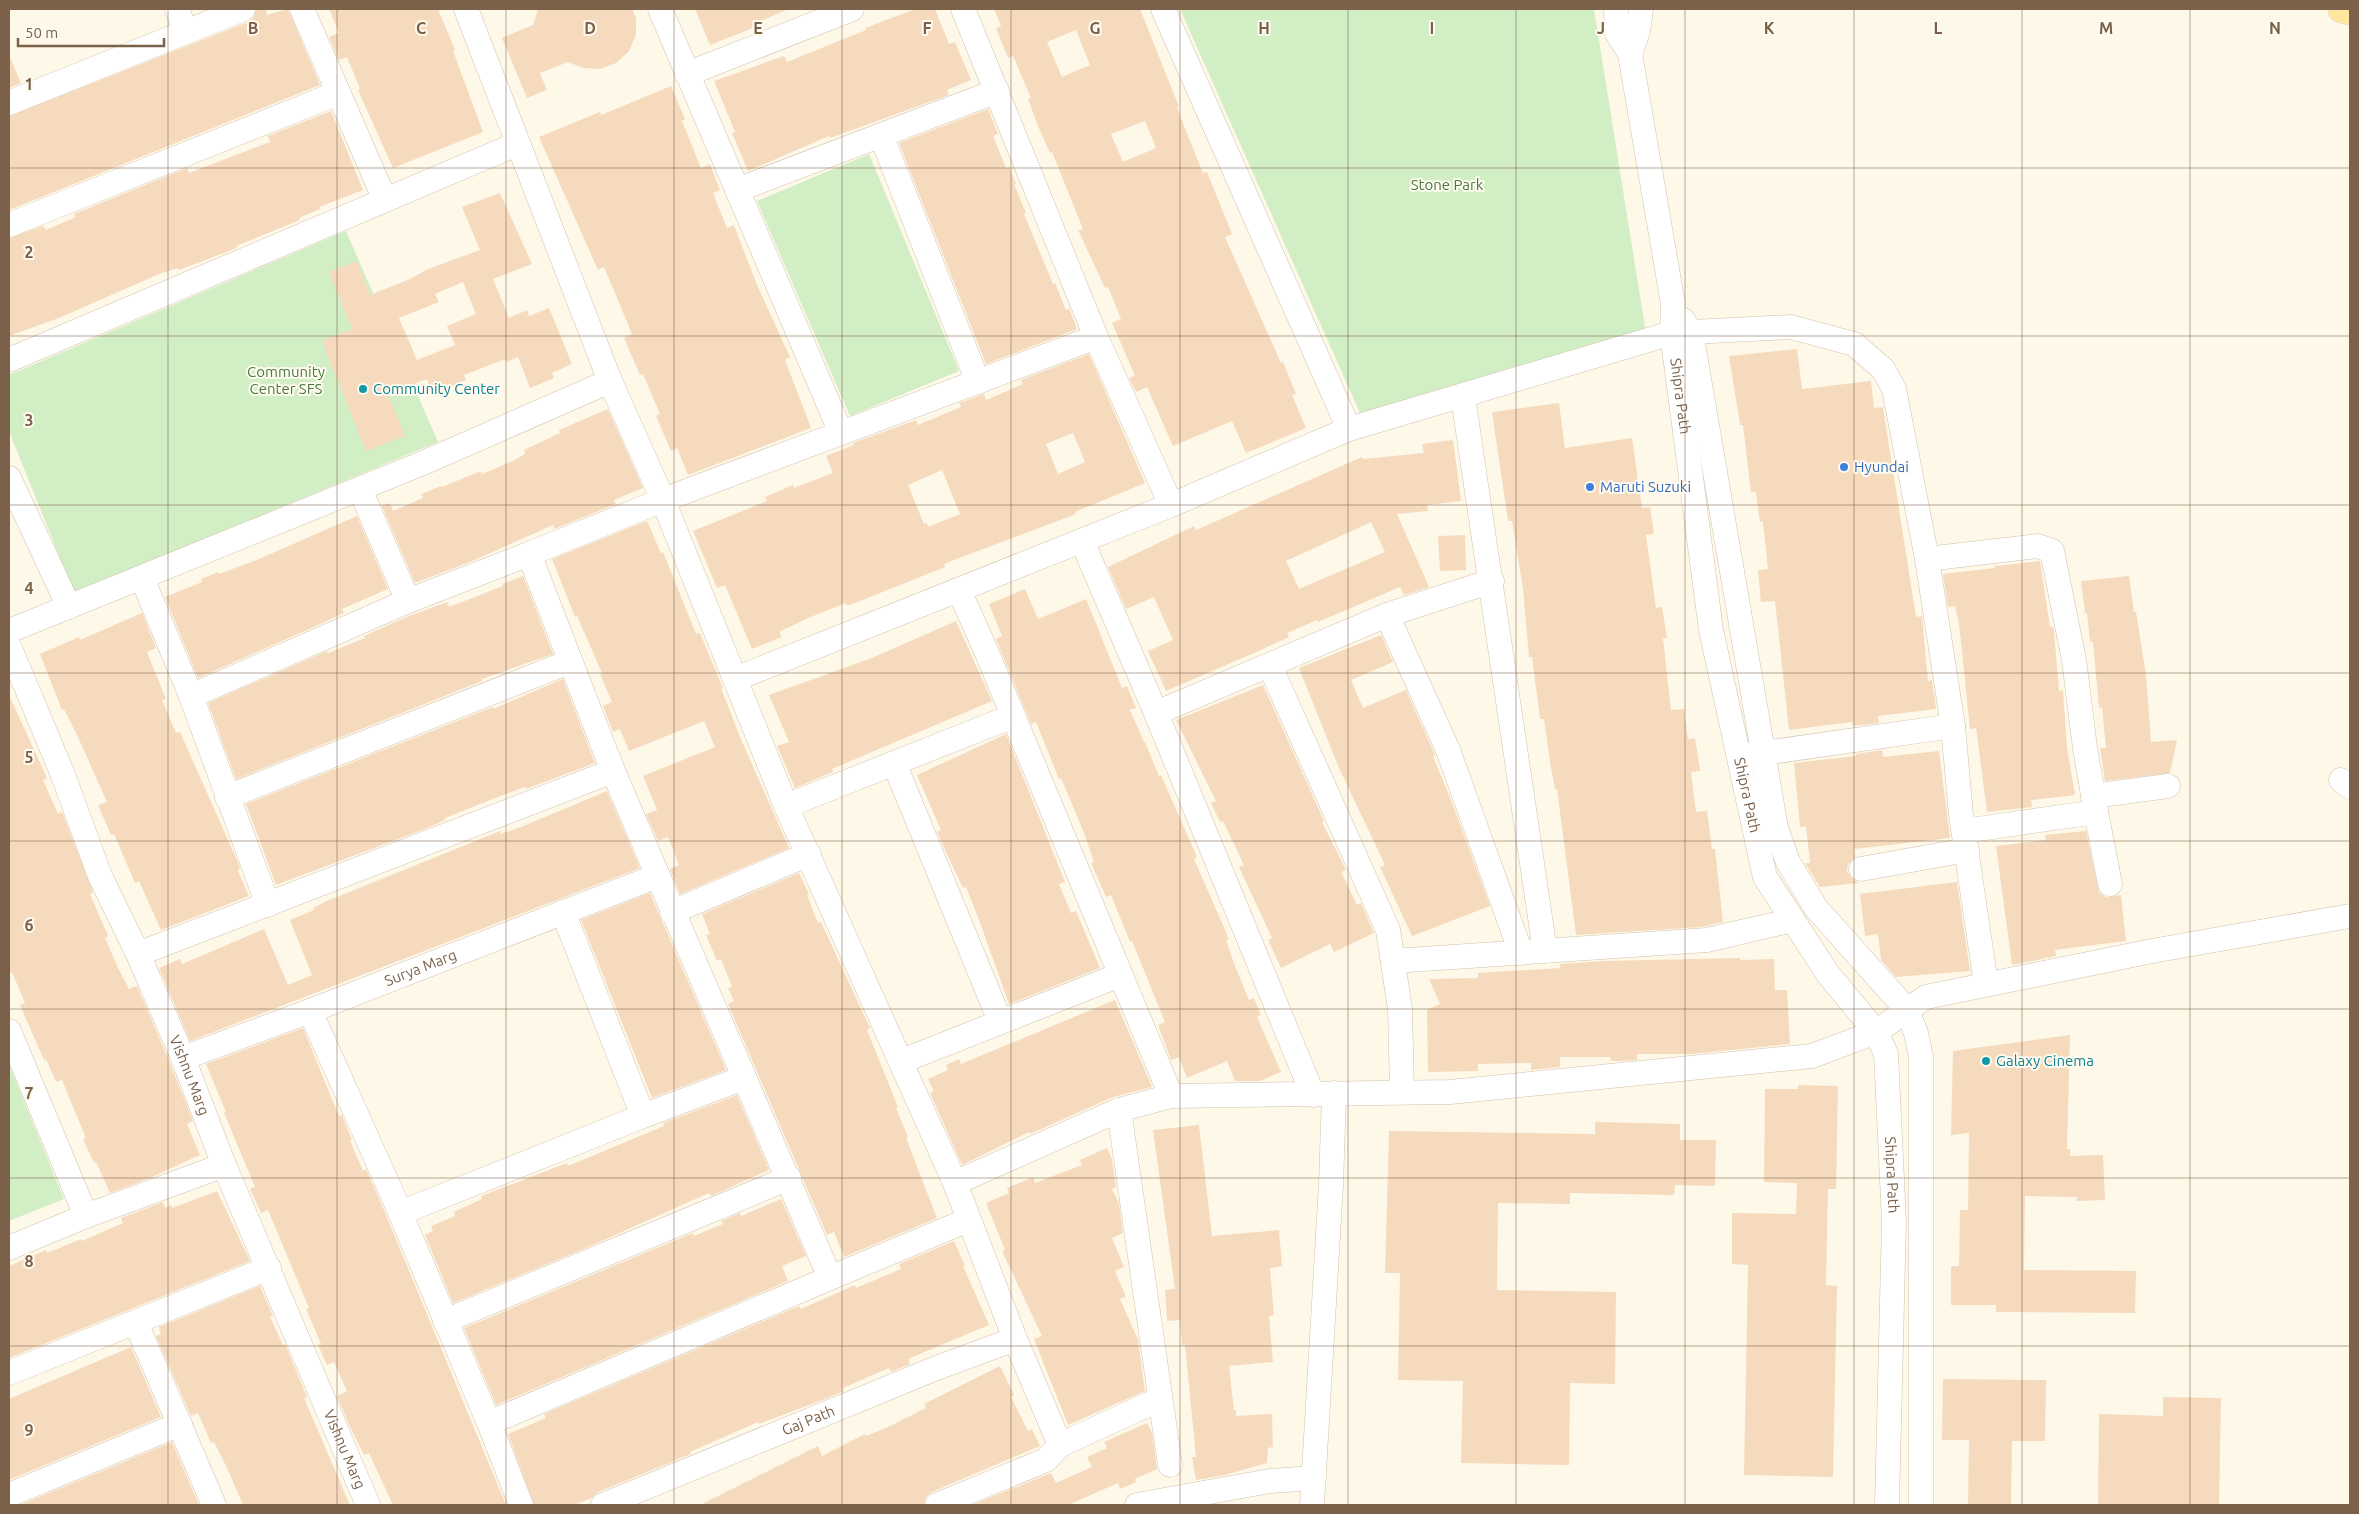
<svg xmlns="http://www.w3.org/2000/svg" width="2359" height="1514" viewBox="0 0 2359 1514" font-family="Ubuntu,sans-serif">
  <rect width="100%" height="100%" fill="#fef8e9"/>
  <g fill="#d1eec5">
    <polygon points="1180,9 1594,9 1647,340 1360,413"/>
    <polygon points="869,154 959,371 850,416 757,201"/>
    <polygon points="346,231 438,442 74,593 9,431 9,375"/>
    <polygon points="9,1065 64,1199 9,1221"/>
  </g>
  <g fill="#f6dabe" fill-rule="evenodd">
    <polygon points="256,9 266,9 267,15 288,9 320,85 9,210 9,116 248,22 254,17"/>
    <polygon points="329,9 438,9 455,50 453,51 483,132 393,168 358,90 360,89 347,57 339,60 329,37 339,33"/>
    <polygon points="538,9 632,9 636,18 636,35 629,51 616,63 600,69 583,68 568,62 540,73 547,90 527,98 502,38 533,25"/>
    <polygon points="695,9 789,9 761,21 763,24 710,45"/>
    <polygon points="915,9 935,9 949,44 955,42 971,80 947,90 949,95 830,138 829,136 748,171 732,133 735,132 714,81 784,56 787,62 866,30 865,28"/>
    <path d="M994 9H1140L1179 107H1177L1186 131 1203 173 1207 172 1232 234 1225 237 1281 363 1283 362 1296 394 1292 395 1306 428 1246 453 1232 421 1173 446 1147 387 1136 392 1129 378 1135 376 1112 323 1121 319 1108 287 1105 288 1078 230 1083 229 1052 152 1050 153 1038 126 1028 99 1031 98 1013 56 1008 58 996 28 1001 26ZM1076 30 1090 65 1062 77 1047 42ZM1145 121 1156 148 1123 162 1111 134Z"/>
    <polygon points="9,55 21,83 9,88"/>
    <polygon points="671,86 685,119 682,121 701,168 710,164 720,190 713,193 727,228 734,225 757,285 790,357 785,360 811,428 688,475 677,448 671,451 656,416 660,414 643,374 640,375 624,338 632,334 604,267 598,270 539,137 600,112 601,115"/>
    <polygon points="988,109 998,134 993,136 1006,168 1009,167 1016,184 1014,184 1026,213 1024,214 1053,284 1055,283 1066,310 1069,308 1077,329 986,364 899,143"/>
    <polygon points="331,111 363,190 319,207 320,209 299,218 300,220 236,246 237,248 179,270 178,268 159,274 59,318 9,336 9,238 43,226 46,230 76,217 74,214 187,168 189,173 270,142 268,136"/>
    <path d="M500 193 532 264 493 279 509 318 527 310 529 316 549 308 572 364 552 373 554 378 530 388 518 357 506 362 505 359 464 375 466 380 433 395 427 379 388 394 405 436 366 451 322 341 352 329 329 272 357 261 370 295 410 279 428 269 480 250 462 207ZM463 282 476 314 447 326 455 345 417 360 399 318 439 302 435 294Z"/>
    <polygon points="1797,349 1802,389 1871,381 1874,408 1883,407 1916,617 1922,616 1928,681 1932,680 1936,709 1878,716 1879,723 1853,726 1852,722 1789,730 1775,601 1761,602 1758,570 1768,569 1763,522 1760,522 1756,492 1751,492 1743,425 1740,425 1729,356"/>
    <path d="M1089 354 1145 483 1075 512 1076 514 962 557 944 564 945 567 880 593 847 606 846 603 808 618 779 632 782 637 752 649 725 585 717 588 693 531 767 501 765 497 793 485 794 488 833 473 826 456 854 445 853 443 916 420 918 425 961 407 959 403 984 394 986 400 1023 384 1021 380ZM1073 433 1085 462 1058 474 1046 444ZM942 470 960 514 928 527 927 523 924 524 908 485Z"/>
    <polygon points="1559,403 1565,448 1632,438 1642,508 1650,507 1654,534 1646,535 1656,608 1662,607 1667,638 1663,638 1671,710 1684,709 1688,739 1695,738 1700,771 1691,772 1696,812 1707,811 1712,849 1715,849 1723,922 1702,927 1576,935 1557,789 1555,789 1550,762 1544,719 1540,719 1532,657 1529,657 1523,589 1512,521 1508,521 1492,412"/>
    <polygon points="608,409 643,488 614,500 616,504 554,529 553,525 470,562 415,583 382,506 390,503 393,511 423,498 421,494 441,486 442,487 481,471 482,474 513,461 525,454 524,450 560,433 559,430"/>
    <path d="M1453 440 1461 501 1427 505 1428 511 1397 514 1429 587 1404 595 1400 587 1318 622 1317 620 1287 633 1289 637 1254 653 1166 691 1148 651 1173 640 1154 597 1126 609 1108 567 1194 526 1196 530 1362 457 1363 459 1424 453 1422 444ZM1371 522 1385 552 1299 589 1286 561Z"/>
    <polygon points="357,516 388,589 342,609 344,613 316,626 198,678 165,597 202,582 201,579 218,572 219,574 259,559"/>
    <polygon points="647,521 661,553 663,552 696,634 700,633 723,688 721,688 740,737 789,848 680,894 670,869 679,865 668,837 658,841 646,814 657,810 643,776 715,747 704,721 629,751 620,729 613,732 603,706 612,702 600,674 602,673 577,616 575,617 552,559"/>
    <polygon points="1465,535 1466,570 1440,571 1438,536"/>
    <polygon points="2040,561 2050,627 2053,627 2054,631 2059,691 2063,690 2067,748 2075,795 2031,800 2032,807 1987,812 1976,728 1970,729 1959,623 1955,606 1948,607 1943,574 1995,568 1995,566"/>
    <polygon points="523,576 553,654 482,679 482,681 236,779 208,703 327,651 328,653 365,638 364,636 404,618 447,602 449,607 503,586 502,584"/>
    <polygon points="2129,576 2134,612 2136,612 2146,675 2151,742 2177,740 2170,773 2105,781 2100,748 2106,748 2102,707 2099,708 2093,642 2090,642 2087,613 2085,613 2081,581"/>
    <polygon points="1025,589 1038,619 1086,599 1122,688 1127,686 1136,708 1130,710 1144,742 1145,742 1159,776 1161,775 1197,857 1194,859 1229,939 1226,940 1235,966 1249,1000 1254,998 1261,1015 1257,1017 1281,1072 1260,1081 1235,1081 1227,1061 1187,1078 1179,1057 1171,1060 1158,1025 1165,1022 1132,941 1130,942 1111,895 1106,897 1091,863 1094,862 1084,833 1061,778 1059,779 1036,722 1031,724 996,639 1002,636 989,604"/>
    <polygon points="142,613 156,648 147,652 166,699 162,700 176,733 180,732 240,867 238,871 249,896 161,930 139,881 135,883 114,834 111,835 98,805 107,802 77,735 64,709 62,710 40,654 79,637 80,640"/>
    <polygon points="956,621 992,701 832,769 833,772 795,788 777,746 789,742 769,695 872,658"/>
    <polygon points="1381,635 1393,662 1351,680 1363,708 1406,690 1435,755 1433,757 1450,797 1490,906 1412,936 1380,867 1385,865 1339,768 1299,668"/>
    <polygon points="563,679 595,763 526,789 525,787 490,800 445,818 445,820 430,827 276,885 246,804 493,707 493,709"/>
    <polygon points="1263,685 1324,821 1322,822 1346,870 1341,872 1357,905 1361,903 1374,933 1334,952 1330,944 1281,968 1268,940 1272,938 1239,867 1244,865 1223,821 1220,822 1211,803 1216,801 1176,720"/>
    <polygon points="9,695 47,778 43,780 58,814 62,812 63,814 93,892 90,894 108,936 105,938 118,968 129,989 137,986 170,1063 193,1121 187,1124 200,1155 152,1177 110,1193 96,1162 94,1163 83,1139 86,1138 62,1080 56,1082 46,1059 44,1060 20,1005 25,1003 12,972 9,974"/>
    <polygon points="1006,734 1065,882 1059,884 1071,913 1076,911 1100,968 1009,1004 978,917 966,887 963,888 945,850 937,832 941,830 917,775"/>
    <polygon points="1882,750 1883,757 1939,751 1950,838 1854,849 1855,857 1848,864 1847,871 1851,878 1858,883 1820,887 1805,863 1810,863 1806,826 1800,827 1794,763 1856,756 1856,754"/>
    <polygon points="607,791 640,868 190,1041 159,968 180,959 182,964 264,929 288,985 312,975 290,920 314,910 313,908 327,901 441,855 500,831 501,834 521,827"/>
    <polygon points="2086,831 2099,893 2106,897 2121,895 2126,941 2055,950 2056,956 2012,965 1996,846 2046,840 2045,835"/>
    <polygon points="799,873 809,894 807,895 818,923 821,922 870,1028 867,1030 898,1107 896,1108 908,1137 906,1138 937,1218 844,1257 834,1232 827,1235 728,1004 734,1001 728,988 732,987 721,959 717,961 706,935 710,934 702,914"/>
    <polygon points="1957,882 1970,971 1896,977 1881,960 1878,934 1865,936 1860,894"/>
    <polygon points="650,893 726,1070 652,1098 581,920"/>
    <polygon points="1740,958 1740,960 1774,959 1775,990 1787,990 1790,1044 1692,1054 1637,1054 1637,1060 1621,1061 1611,1061 1610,1057 1560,1057 1560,1067 1531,1070 1531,1063 1478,1064 1478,1071 1428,1072 1427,1010 1440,1004 1429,979 1478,978 1478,973 1560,968 1560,964 1604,961"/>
    <polygon points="1115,1000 1152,1087 1113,1097 1030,1134 1029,1132 962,1165 930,1093 934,1091 928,1079 948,1070 946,1065 959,1059 961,1064"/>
    <polygon points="303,1028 339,1116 342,1115 352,1140 350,1141 363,1171 366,1169 381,1203 506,1505 393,1505 369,1453 364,1455 349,1425 337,1396 347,1391 334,1362 327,1365 318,1345 321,1344 306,1309 309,1308 268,1210 261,1213 250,1189 255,1187 224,1113 226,1112 206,1064"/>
    <polygon points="2070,1035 2067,1149 2070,1149 2070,1156 2103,1155 2105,1200 2077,1201 2077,1197 2025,1196 2024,1270 2136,1271 2135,1313 1996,1312 1996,1305 1951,1305 1951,1266 1959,1266 1960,1210 1968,1210 1969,1133 1951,1135 1953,1051"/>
    <polygon points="1798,1085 1838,1086 1836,1189 1828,1189 1826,1285 1837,1286 1833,1477 1744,1475 1748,1265 1732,1264 1732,1213 1796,1214 1797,1183 1764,1182 1765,1089 1798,1089"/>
    <polygon points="737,1095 769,1170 711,1196 709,1193 700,1197 595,1244 453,1303 425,1235 433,1231 431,1226 455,1216 454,1212 482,1199 481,1196 567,1163 568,1166 664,1126 663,1123"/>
    <polygon points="1595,1122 1680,1124 1680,1140 1716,1140 1715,1186 1675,1185 1674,1195 1570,1193 1570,1204 1498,1203 1497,1290 1616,1292 1615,1384 1570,1383 1569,1465 1461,1463 1463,1381 1398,1380 1400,1273 1385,1273 1389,1131 1595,1134"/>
    <polygon points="1199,1125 1212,1236 1279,1230 1282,1266 1270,1268 1274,1315 1269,1316 1273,1362 1229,1366 1234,1410 1236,1410 1236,1416 1272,1414 1273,1447 1268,1448 1267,1463 1225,1475 1196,1480 1192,1457 1196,1457 1185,1345 1182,1345 1180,1320 1167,1321 1165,1290 1175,1289 1153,1130"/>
    <polygon points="1107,1148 1112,1159 1116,1187 1112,1189 1119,1203 1123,1233 1112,1238 1124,1267 1115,1271 1126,1297 1120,1299 1138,1340 1145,1391 1068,1425 1034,1339 1042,1336 1002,1251 1005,1250 986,1203 1009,1193 1007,1188 1033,1177 1035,1183 1082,1165 1080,1160"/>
    <polygon points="217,1191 250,1261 9,1358 9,1266 46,1250 47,1253 81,1239 82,1241 123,1223 121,1218 163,1202 165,1208 171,1205 172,1208"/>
    <polygon points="781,1199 806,1256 782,1266 788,1281 496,1405 464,1328 693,1233 694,1236 723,1224 721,1221 740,1213 741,1216"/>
    <polygon points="954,1241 965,1266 963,1266 989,1325 908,1359 910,1364 891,1372 889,1368 843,1388 844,1391 825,1399 759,1424 758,1422 690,1452 691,1454 598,1492 592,1498 574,1505 534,1505 508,1434 546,1418 544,1414 799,1306 801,1309 855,1285 856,1288 901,1269 899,1264"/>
    <polygon points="260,1286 273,1316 270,1317 283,1345 285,1344 307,1397 304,1398 350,1505 243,1505 227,1468 214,1442 211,1443 198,1413 191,1416 156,1336 161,1334 159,1327"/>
    <polygon points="131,1347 161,1417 9,1480 9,1399"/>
    <polygon points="1000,1366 1014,1395 1011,1397 1028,1431 1032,1429 1040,1446 932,1492 926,1497 924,1505 700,1505 818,1446 822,1456 865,1434 866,1436 888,1427 926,1408 924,1404"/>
    <polygon points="1943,1379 2046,1380 2045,1441 2012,1441 2011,1505 1968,1505 1969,1440 1942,1440"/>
    <polygon points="2163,1397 2221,1398 2219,1505 2098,1505 2099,1414 2163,1416"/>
    <polygon points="1147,1423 1152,1433 1157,1469 1135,1479 1136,1482 1120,1489 1118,1483 1068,1505 972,1505 1051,1473 1056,1483 1092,1467 1087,1457 1107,1448 1104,1442"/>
    <polygon points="172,1442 199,1505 20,1505"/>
  </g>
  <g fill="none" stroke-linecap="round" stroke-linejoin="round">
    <defs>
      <g id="minor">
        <polyline points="177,9 186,32"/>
        <polyline points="302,9 385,200"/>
        <polyline points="466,9 610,381 663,500 786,806 955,1183 1015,1339 1060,1445"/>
        <polyline points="660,9 841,433"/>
        <polyline points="963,9 1096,337 1171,505"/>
        <polyline points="1163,9 1349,429"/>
        <path id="s1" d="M1616 9 1617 33 1630 54 1673 304 1672 333 1711 630 1765 877 1828 974 1876 1032 1886 1054 1894 1221 1887 1505"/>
        <polyline points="1630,54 1638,31 1641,9"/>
        <polyline points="687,74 852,9"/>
        <polyline points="9,103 243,9"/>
        <polyline points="881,135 978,382"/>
        <polyline points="737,190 997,91"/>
        <polyline points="9,225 338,93"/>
        <polyline points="1683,320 1691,332 1776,828 1788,862 1816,908 1907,1010 1916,1033 1921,1057 1921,1505"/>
        <polyline points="9,360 517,144"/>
        <polyline points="1463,397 1545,951"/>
        <polyline points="9,478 69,607"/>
        <polyline points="360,489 408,601"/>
        <polyline points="1082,541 1156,713 1313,1095"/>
        <polyline points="1927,559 2038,546 2052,551 2074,660 2085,748 2096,812 1964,831"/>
        <polyline points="142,578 191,696 268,905"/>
        <polyline points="959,590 987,653 1171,1096"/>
        <polyline points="1387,615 1448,750 1521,953"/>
        <polyline points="9,631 423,463 610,381"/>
        <path id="s2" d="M9 646 63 775 100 876 138 954 183 1058 224 1165 368 1505"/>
        <polyline points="1270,666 1388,930 1400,1009 1402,1092"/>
        <polyline points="735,679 1171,505 1349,429 1672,333 1791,327 1854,344 1883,369 1894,389 1927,559 1953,726 1961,815 1986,984"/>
        <polyline points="191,696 408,601 529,554"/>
        <polyline points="1156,713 1387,615 1492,581"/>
        <polyline points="1750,755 1953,726"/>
        <polyline points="894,763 1000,1021"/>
        <polyline points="2341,780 2350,787"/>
        <polyline points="2093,796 2168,786"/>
        <polyline points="227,797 569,662"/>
        <polyline points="786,806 1013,716"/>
        <polyline points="2096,812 2110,884"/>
        <polyline points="1861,869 1967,850"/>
        <polyline points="672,912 809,854"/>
        <polyline points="138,954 613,771"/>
        <polyline points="1393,961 1707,940 1793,920"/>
        <polyline points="310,1011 394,1198 489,1423 521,1505"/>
        <polyline points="9,1031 86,1216 224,1165"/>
        <path id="s3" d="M183 1058 310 1011 657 876"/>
        <polyline points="902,1061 1120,975"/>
        <polyline points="1119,1110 1170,1465"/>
        <polyline points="643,1116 743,1078"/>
        <polyline points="955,1183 1119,1110 1171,1096 1450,1092 1812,1056 1876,1032 1926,997 2152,951 2350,916"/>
        <polyline points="400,1213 643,1116 563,912"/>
        <polyline points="968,1220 830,1278 613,771 529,554 663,500 1096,337"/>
        <polyline points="9,1248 86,1216"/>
        <polyline points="445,1321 789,1178"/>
        <polyline points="136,1323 214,1505"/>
        <polyline points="9,1373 269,1268"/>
        <polyline points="489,1423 830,1278"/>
        <polyline points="9,1495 180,1424"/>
        <path id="s4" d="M603 1505 934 1369 1015 1339"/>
        <polyline points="937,1505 1046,1460 1060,1445 1160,1399"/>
        <polyline points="1137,1505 1270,1481 1314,1478"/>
        <polyline points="1312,1505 1331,1185 1334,1093"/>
      </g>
      <polyline id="major" points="2342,9 2350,11"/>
    </defs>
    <use href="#minor" stroke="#d2c1ac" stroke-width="25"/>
    <use href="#major" stroke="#ddd6d0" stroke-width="29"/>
    <use href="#minor" stroke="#fff" stroke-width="24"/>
    <use href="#major" stroke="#ffe69f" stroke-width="28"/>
  </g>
  <path fill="none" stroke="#7b6149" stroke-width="1" stroke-opacity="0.55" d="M168 9V1505M337 9V1505M506 9V1505M674 9V1505M842 9V1505M1011 9V1505M1180 9V1505M1348 9V1505M1516 9V1505M1685 9V1505M1854 9V1505M2022 9V1505M2190 9V1505M9 168H2350M9 336H2350M9 505H2350M9 673H2350M9 841H2350M9 1009H2350M9 1178H2350M9 1346H2350"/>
  <g fill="#0f9aa8" stroke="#fffbf1" stroke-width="2">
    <circle cx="363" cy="389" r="5"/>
    <circle cx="1986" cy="1061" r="5"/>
  </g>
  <g fill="#3f7fe0" stroke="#fffbf1" stroke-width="2">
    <circle cx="1844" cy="467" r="5"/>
    <circle cx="1590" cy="487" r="5"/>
  </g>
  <g text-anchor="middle" stroke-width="4" stroke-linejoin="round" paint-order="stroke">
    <g font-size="15" fill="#487b3d" stroke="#fffbf1">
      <text x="1447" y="190">Stone Park</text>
      <text x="286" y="377">Community<tspan x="286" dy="17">Center SFS</tspan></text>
    </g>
    <g font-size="15" fill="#0d838f" stroke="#fffbf1" text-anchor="start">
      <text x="373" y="394">Community Center</text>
      <text x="1996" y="1066">Galaxy Cinema</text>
    </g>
    <g font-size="15" fill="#7b6149" stroke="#fffbf1">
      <text dy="5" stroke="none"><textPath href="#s1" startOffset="395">Shipra Path</textPath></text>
      <text dy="5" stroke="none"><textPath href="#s1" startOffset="800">Shipra Path</textPath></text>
      <text dy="5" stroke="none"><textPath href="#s3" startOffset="254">Surya Marg</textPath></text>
      <text dy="5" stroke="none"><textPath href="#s2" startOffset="466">Vishnu Marg</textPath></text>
      <text dy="5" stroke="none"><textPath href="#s1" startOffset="1220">Shipra Path</textPath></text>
      <text dy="5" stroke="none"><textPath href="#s4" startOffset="222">Gaj Path</textPath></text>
      <text dy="5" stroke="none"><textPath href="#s2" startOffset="871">Vishnu Marg</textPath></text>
    </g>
    <g font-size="15" fill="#366cbe" stroke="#fffbf1" text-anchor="start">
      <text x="1854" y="472">Hyundai</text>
      <text x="1600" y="492">Maruti Suzuki</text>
    </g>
  </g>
  <g font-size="16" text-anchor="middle" font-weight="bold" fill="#7b6149" stroke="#fffbf1" stroke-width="4" stroke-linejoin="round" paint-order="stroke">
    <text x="253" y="34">B</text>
    <text x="421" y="34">C</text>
    <text x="590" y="34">D</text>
    <text x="758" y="34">E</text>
    <text x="927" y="34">F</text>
    <text x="1095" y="34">G</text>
    <text x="1264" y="34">H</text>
    <text x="1432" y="34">I</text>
    <text x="1601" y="34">J</text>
    <text x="1769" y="34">K</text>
    <text x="1938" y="34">L</text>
    <text x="2106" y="34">M</text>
    <text x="2275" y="34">N</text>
    <text x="29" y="90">1</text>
    <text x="29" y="258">2</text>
    <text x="29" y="426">3</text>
    <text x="29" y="594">4</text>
    <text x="29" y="763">5</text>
    <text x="29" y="931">6</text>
    <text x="29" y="1099">7</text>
    <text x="29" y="1267">8</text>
    <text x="29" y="1436">9</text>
  </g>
  <rect width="2359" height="1514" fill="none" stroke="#7b6149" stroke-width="20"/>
  <path d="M18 38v8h146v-8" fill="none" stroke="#7b6149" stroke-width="2.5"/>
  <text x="25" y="38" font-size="15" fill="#7b6149" stroke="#fffbf1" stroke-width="4" paint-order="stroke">50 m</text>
</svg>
